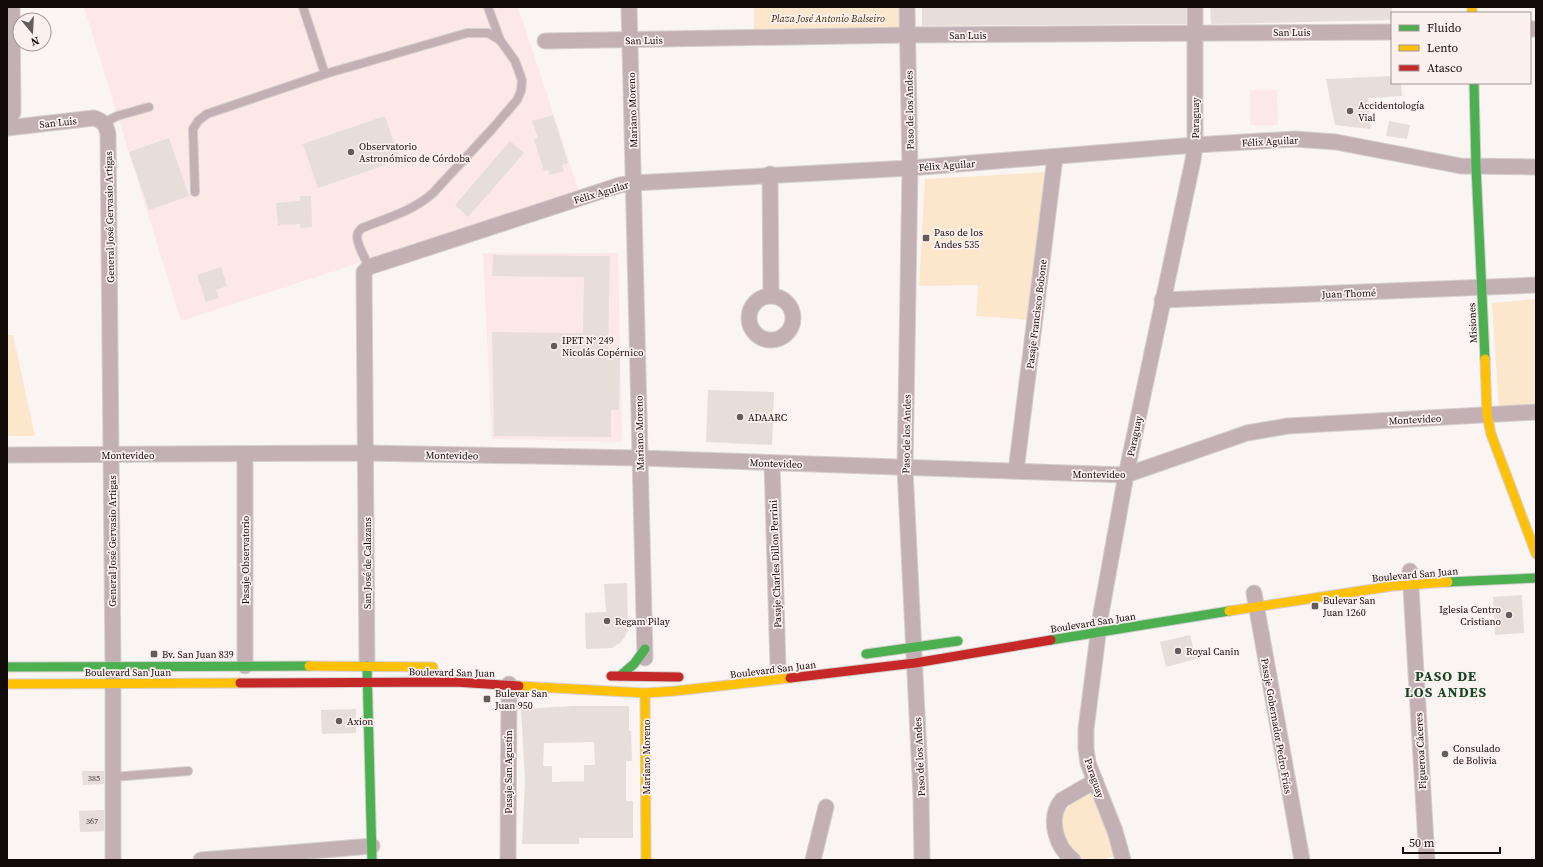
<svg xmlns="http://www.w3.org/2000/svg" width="1543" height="867" viewBox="0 0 1543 867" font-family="'Source Serif 4',serif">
  <rect width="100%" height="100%" fill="#faf4f3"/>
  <g fill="#fce9e7">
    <polygon points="84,7 518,7 579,191 181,321"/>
    <polygon points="1250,90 1277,90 1278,125 1250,125"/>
    <polygon points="483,253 618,253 622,442 492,439"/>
  </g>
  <g fill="#fce7cc">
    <polygon points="754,7 902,7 903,28 754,29"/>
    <polygon points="1047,172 1030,320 976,316 978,285 919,286 925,179"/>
    <polygon points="1536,299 1536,406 1499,408 1492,303"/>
    <polygon points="7,335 13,335 35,436 7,436"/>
    <path d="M1093 792 1114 856C1106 859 1096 862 1086 860 1077 858 1065 840 1063 831 1062 826 1062 820 1062 815L1070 805Z"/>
  </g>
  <g fill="#e7ddd9" fill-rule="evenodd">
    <polygon points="922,7 1186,7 1186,24 922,26"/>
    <polygon points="1210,7 1392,7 1392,20 1211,24"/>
    <polygon points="1392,76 1392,83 1401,83 1402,96 1368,98 1371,129 1335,125 1326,79"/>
    <polygon points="553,115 568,163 562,165 564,171 550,175 548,170 544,171 534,139 538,138 532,121"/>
    <polygon points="385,116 400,160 318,188 303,144"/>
    <polygon points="1389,121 1410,125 1407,139 1386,136"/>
    <polygon points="169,138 189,196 149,210 129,152"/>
    <polygon points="510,141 524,153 468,217 455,205"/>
    <polygon points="300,196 311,196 312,227 300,228 300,224 278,225 276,203 300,201"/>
    <polygon points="493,255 610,256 608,354 620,354 619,410 611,410 611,437 494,436 492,332 583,333 584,277 492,276"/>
    <polygon points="221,267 227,286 216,290 219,298 206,302 197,275"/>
    <polygon points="708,390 774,392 772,445 706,442"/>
    <polygon points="627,583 628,629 625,637 620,643 612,648 586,649 585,613 606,612 604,584"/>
    <polygon points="1522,595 1524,633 1495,635 1493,597"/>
    <polygon points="1190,635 1196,659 1166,667 1160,642"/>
    <path d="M575 706H629V731H631L632 761H626V801H633V838H579V844H522L525 781 521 709ZM594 742 595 765H584V781L552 782V766H543L544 743Z"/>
    <polygon points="356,709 356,733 322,734 321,710"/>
    <polygon points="82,771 104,771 104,784 83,785"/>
    <polygon points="104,810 104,831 80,832 79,811"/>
  </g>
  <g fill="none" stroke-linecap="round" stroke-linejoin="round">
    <defs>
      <g id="lane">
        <polyline points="303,7 325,74"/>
        <polyline points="104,123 117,116 149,107"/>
        <polyline points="195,192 193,129 198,121 207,114 325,74 467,33 488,33 500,40"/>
        <path d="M369 267C366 260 354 240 358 233 358 232 361 229 362 228 387 218 413 211 433 193L493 128 517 100 521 91 522 80 515 61 500 40 488 7"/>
        <polyline points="113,777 188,771"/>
      </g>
      <g id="street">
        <polyline points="629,7 645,658"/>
        <polyline points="907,7 910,168 905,469 921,796 922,860"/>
        <polyline points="1530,29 1536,29"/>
        <polyline points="545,41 907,35 1392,32"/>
        <polyline points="7,124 13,112 12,7"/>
        <path d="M7 128 94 118C103 121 106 124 108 134L113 666V860"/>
        <polyline points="770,174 771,296"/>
        <circle cx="771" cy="318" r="22"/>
        <polyline points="1162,300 1536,285"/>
        <polyline points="7,455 366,453 639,458 1126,475 1247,433 1288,426 1536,412"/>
        <polyline points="245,455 245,666"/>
        <polyline points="772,463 778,666"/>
        <polyline points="1016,471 1055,157"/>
        <polyline points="1410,571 1427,860"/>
        <polyline points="1254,593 1302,860"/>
        <polyline points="367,666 364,272 369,267 620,185 634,183 910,168 1195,145 1295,139 1336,142 1461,166 1536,167"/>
        <polyline points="201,860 372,846"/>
        <polyline points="508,860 509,684"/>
        <polyline points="813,860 826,807"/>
        <path d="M1073 860C1056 847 1047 818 1062 800L1095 781"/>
        <polyline points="1123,860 1115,831 1088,763 1086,749 1086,729 1100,619 1126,475 1193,160 1195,145 1195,7"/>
      </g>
      <g id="fast">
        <polyline points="1474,83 1476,167 1485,359"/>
        <polyline points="1448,582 1536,578"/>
        <polyline points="1051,640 1229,611"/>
        <polyline points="866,654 958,641"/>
        <polyline points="367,666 372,860"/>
        <polyline points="7,667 309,666"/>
        <polyline points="620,676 634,664 645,649"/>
      </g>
      <g id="slow">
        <polyline points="1472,7 1472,13"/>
        <polyline points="1485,359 1487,415 1491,434 1536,554"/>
        <polyline points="1229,611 1393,586 1448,582"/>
        <polyline points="309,666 433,667"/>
        <polyline points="7,684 240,683"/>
        <polyline points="519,686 645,693 675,691 790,678"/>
        <polyline points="645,693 646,860"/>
      </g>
      <g id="jam">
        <polyline points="611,676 679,677"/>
        <polyline points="790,678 915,663 1051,640"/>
        <polyline points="240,683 455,682 519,686"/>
      </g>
    </defs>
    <use href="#lane" stroke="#d4cfcf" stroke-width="10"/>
    <use href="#street" stroke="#d4cfcf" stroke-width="17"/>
    <use href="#fast" stroke="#d4cfcf" stroke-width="11"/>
    <use href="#slow" stroke="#d4cfcf" stroke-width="11"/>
    <use href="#jam" stroke="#d4cfcf" stroke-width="11"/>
    <use href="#lane" stroke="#c3b0b5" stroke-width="8"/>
    <use href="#street" stroke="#c3b0b5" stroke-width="15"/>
    <use href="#fast" stroke="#4caf50" stroke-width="9"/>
    <use href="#slow" stroke="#ffc107" stroke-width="9"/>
    <use href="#jam" stroke="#c62828" stroke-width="9"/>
  </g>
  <g fill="#645c5c" stroke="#fdf1f0" stroke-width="1.5">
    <circle cx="1350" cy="111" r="4"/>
    <circle cx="351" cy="152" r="4"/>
    <rect x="922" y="234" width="8" height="8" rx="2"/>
    <circle cx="554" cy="346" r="4"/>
    <circle cx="740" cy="417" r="4"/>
    <rect x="1311" y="602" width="8" height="8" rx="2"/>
    <circle cx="1509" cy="615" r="4"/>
    <circle cx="607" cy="621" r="4"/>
    <circle cx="1178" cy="651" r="4"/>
    <rect x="150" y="650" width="8" height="8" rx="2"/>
    <rect x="483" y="695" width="8" height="8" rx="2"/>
    <circle cx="339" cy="721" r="4"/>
    <circle cx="1445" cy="754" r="4"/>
  </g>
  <g text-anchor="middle" stroke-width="3.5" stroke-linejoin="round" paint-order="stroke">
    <g font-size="8" fill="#4a4140">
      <text x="94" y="781">385</text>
      <text x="92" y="824">367</text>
    </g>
    <g font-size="10" font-style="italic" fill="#402903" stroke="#fdf1f0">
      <text x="828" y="22">Plaza José Antonio Balseiro</text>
    </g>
    <g font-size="10" fill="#130a0a" stroke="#fdf1f0">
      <text x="1292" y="36">San Luis</text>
      <text x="968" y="39">San Luis</text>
      <text transform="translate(644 40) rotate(-1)" y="4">San Luis</text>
      <text transform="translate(632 110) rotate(-92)" y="4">Mariano Moreno</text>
      <text transform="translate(909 110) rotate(-91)" y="4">Paso de los Andes</text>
      <text transform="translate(1195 118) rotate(-90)" y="4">Paraguay</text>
      <text transform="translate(58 122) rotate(-6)" y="4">San Luis</text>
      <text transform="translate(1270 141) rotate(-3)" y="4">Félix Aguilar</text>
      <text transform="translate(947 165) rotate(-4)" y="4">Félix Aguilar</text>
      <text transform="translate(601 192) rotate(-17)" y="4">Félix Aguilar</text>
      <text transform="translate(109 217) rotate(-91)" y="4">General José Gervasio Artigas</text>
      <text transform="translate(1349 293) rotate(-2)" y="4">Juan Thomé</text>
      <text transform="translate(1036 314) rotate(-83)" y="4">Pasaje Francisco Bobone</text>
      <text transform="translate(1472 323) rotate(-93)" y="4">Misiones</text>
      <text transform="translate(1415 419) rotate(-3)" y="4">Montevideo</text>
      <text transform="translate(639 433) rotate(-91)" y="4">Mariano Moreno</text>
      <text transform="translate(906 434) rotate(-89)" y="4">Paso de los Andes</text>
      <text transform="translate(1134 436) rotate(-78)" y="4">Paraguay</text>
      <text x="128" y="459">Montevideo</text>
      <text transform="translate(452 455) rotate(1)" y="4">Montevideo</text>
      <text transform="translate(776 463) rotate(2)" y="4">Montevideo</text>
      <text x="1099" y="478">Montevideo</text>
      <text transform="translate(112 541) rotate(-90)" y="4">General José Gervasio Artigas</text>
      <text transform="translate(245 560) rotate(-90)" y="4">Pasaje Observatorio</text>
      <text transform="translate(367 563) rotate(-90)" y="4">San José de Calazans</text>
      <text transform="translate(775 564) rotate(-92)" y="4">Pasaje Charles Dillon Perrini</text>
      <text transform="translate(1415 574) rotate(-5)" y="4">Boulevard San Juan</text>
      <text transform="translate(1093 622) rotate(-9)" y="4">Boulevard San Juan</text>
      <text transform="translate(773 669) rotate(-7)" y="4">Boulevard San Juan</text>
      <text x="128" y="676">Boulevard San Juan</text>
      <text transform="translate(452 672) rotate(1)" y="4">Boulevard San Juan</text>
      <text transform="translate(1277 726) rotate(80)" y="4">Pasaje Gobernador Pedro Frías</text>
      <text transform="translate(1420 751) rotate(-93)" y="4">Figueroa Cáceres</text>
      <text transform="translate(646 757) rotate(-90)" y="4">Mariano Moreno</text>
      <text transform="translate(919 757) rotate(-93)" y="4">Paso de los Andes</text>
      <text transform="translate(508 772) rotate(-90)" y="4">Pasaje San Agustín</text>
      <text transform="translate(1095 778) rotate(71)" y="4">Paraguay</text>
    </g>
    <g font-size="10" fill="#130a0a" stroke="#fdf1f0" text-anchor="start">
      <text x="1358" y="109">Accidentología<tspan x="1358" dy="12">Vial</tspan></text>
      <text x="359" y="150">Observatorio<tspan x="359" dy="12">Astronómico de Córdoba</tspan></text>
      <text x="934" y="236">Paso de los<tspan x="934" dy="12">Andes 535</tspan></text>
      <text x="562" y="344">IPET N° 249<tspan x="562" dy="12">Nicolás Copérnico</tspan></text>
      <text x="748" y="421">ADAARC</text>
      <text x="1323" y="604">Bulevar San<tspan x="1323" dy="12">Juan 1260</tspan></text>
      <text x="1501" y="613" text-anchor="end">Iglesia Centro<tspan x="1501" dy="12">Cristiano</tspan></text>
      <text x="615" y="625">Regam Pilay</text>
      <text x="1186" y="655">Royal Canin</text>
      <text x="162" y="658">Bv. San Juan 839</text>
      <text x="495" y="697">Bulevar San<tspan x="495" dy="12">Juan 950</tspan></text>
      <text x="347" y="725">Axion</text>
      <text x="1453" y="752">Consulado<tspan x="1453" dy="12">de Bolivia</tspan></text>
    </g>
    <g font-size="14" font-weight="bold" letter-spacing="1" fill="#154724" stroke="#fdf1f0">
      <text x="1446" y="681">PASO DE<tspan x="1446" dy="16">LOS ANDES</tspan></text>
    </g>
  </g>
  <rect width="1543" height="867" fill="none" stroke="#130a0a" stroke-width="16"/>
  <rect x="1391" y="12" width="140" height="72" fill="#fdf1f0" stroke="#9f9594"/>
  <rect x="1399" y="25" width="20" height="6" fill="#4caf50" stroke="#9f9594"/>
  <text x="1427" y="32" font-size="12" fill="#130a0a">Fluido</text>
  <rect x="1399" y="45" width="20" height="6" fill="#ffc107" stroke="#9f9594"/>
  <text x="1427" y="52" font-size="12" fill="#130a0a">Lento</text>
  <rect x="1399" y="65" width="20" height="6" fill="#c62828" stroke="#9f9594"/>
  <text x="1427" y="72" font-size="12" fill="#130a0a">Atasco</text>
  <g transform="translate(32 32) rotate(162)"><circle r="19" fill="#fdf1f0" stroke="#9f9594"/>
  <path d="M0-3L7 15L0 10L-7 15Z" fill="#645c5c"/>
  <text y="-6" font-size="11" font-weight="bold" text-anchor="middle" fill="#130a0a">N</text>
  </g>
  <path d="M1403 847v6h97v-6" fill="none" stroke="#130a0a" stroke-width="2"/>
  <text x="1409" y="847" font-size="12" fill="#130a0a" stroke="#fdf1f0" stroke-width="3" paint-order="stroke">50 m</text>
</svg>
